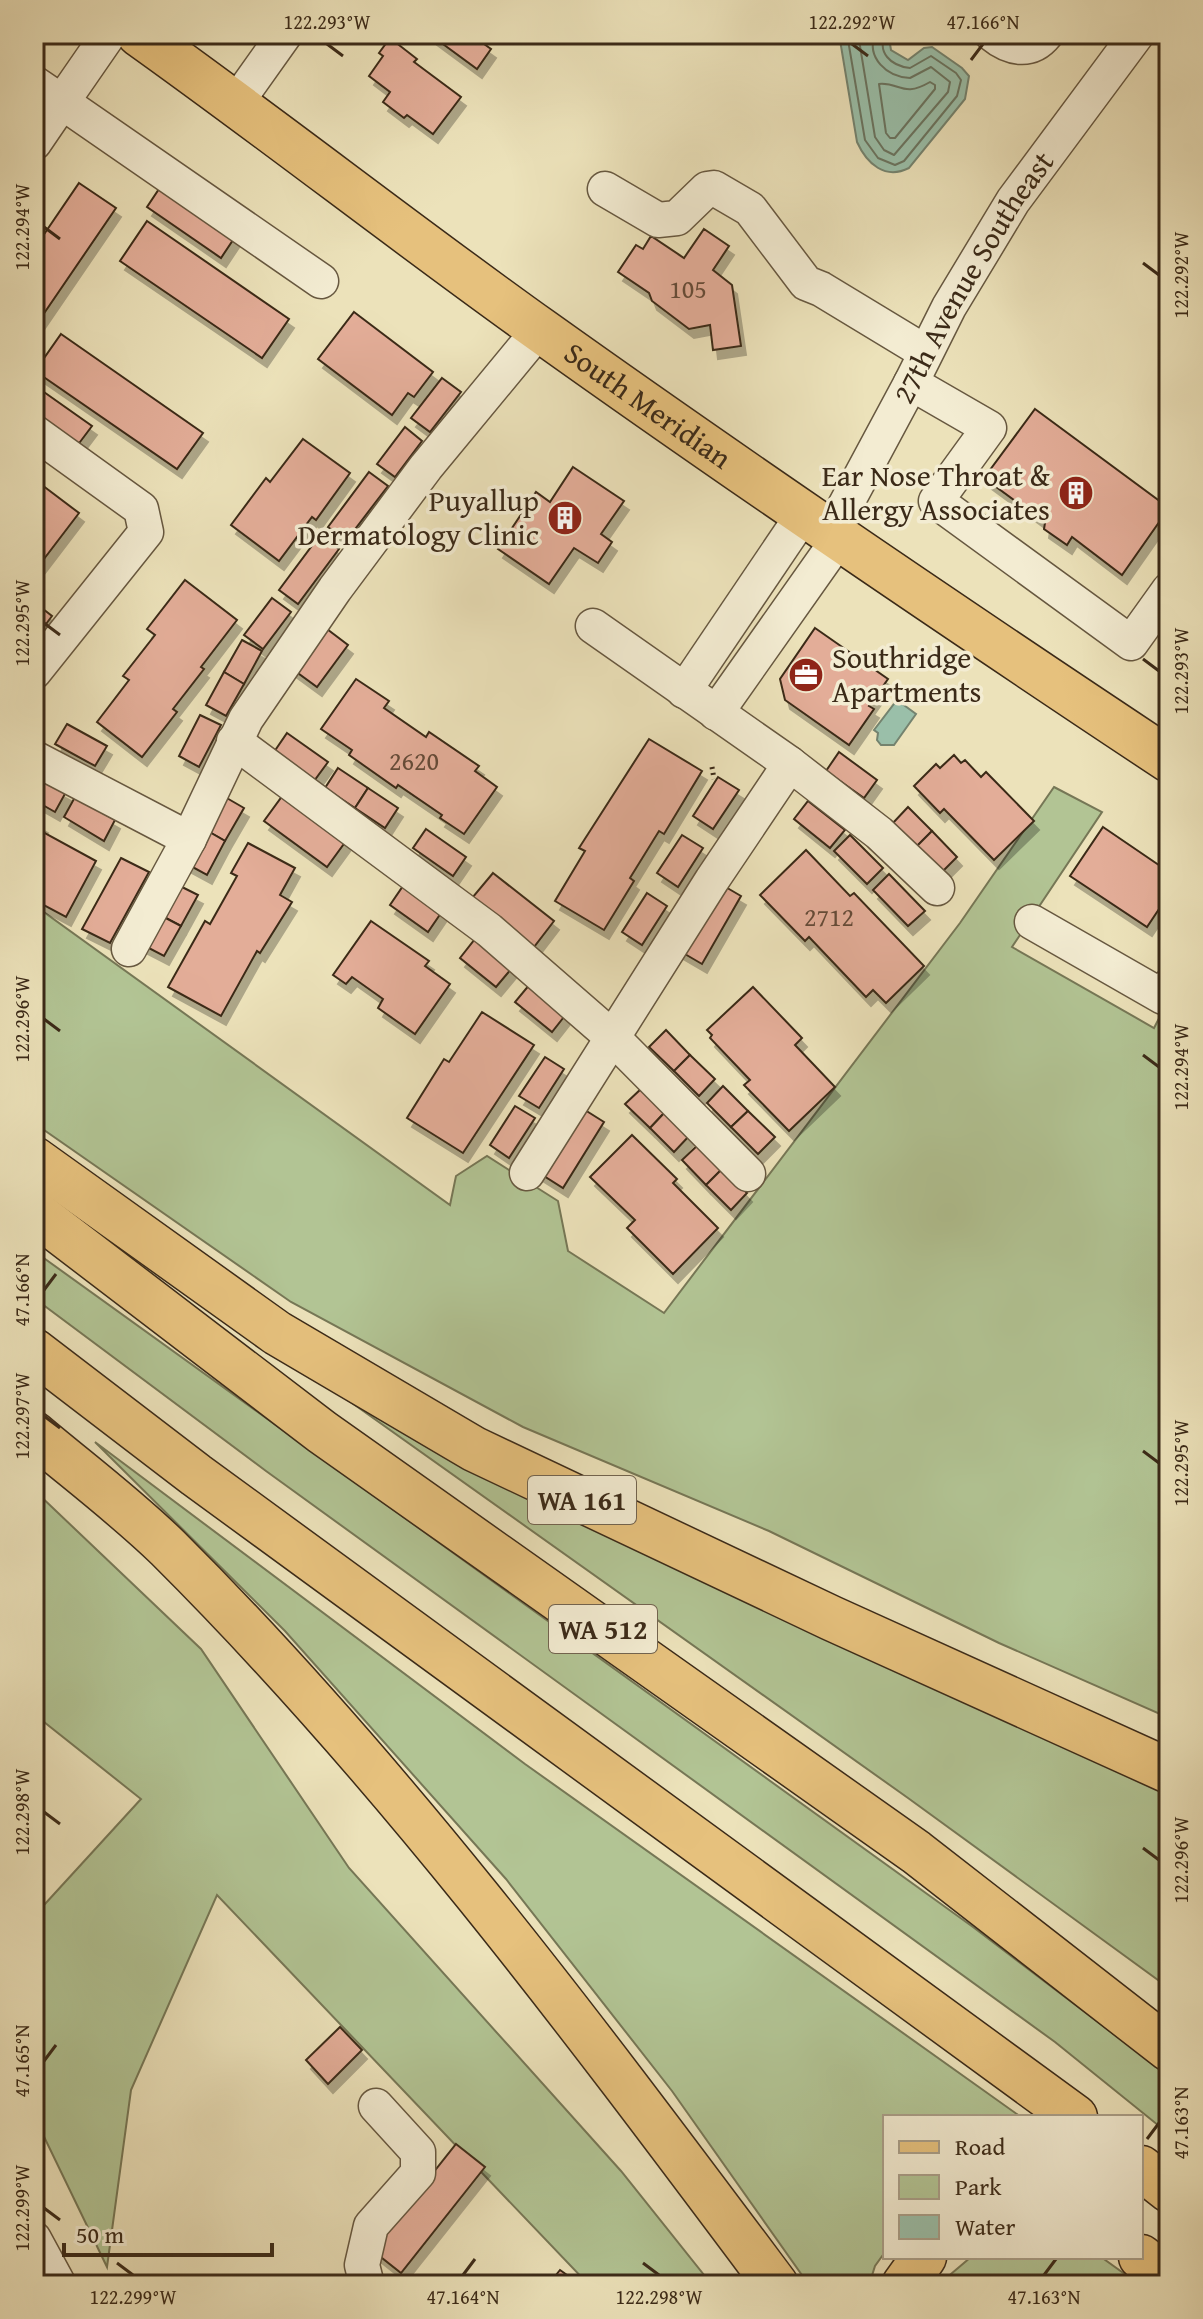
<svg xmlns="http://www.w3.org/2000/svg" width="1203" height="2319" viewBox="0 0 1203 2319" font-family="'Gentium Book Plus',serif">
  <defs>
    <filter id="shadow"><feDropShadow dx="5" dy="9" stdDeviation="0" flood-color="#0004"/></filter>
  </defs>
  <rect width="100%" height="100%" fill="#ece2ba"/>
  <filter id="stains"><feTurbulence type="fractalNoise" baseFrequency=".0025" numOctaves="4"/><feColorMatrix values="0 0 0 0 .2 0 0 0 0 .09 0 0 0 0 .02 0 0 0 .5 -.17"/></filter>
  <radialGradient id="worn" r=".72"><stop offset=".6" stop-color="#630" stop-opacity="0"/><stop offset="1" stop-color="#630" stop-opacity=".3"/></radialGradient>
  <g fill="#b2c494" stroke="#767756" stroke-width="2">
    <polygon points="1054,787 1102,812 1012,947 1154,1028 1169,999 1169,1718 999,1643 769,1531 523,1427 291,1302 34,1123 34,905 450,1205 456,1176 487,1156 558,1201 568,1251 664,1313 960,923"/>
    <polygon points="34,1251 973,1927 1148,2060 1169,2077 1169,2134 1055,2042 266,1471 34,1298"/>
    <polygon points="314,1376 775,1614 1169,1795 1169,1988 908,1798"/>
    <polygon points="95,1442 525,1764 1021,2117 885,2117 885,2252 875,2266 869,2285 809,2285 672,2091 506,1879 285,1631"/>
    <polygon points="34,1490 201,1649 349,1868 621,2171 712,2285 589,2285 217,1895 131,2090 107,2267 34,2116 34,1916 141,1799 34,1714"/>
    <polygon points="971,2257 1101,2257 1140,2285 938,2285"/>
  </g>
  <g fill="#9abfa9" stroke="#74836f" stroke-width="2">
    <path d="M839 34H895L890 44 891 50 908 60 924 48 932 47 962 68 969 76 965 99 909 168C885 180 867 164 857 142Z"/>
    <polygon points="897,700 916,714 894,745 881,745 877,740 878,733 874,730"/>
  </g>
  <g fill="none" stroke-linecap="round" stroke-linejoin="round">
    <g stroke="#6a7460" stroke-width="2">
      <path d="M847 34 865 140 878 158 895 165 904 161 957 96 961 80 956 73 931 56 910 68C891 66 876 52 886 34"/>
      <path d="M858 34 875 137 884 150 894 155 948 92 950 82 931 67 910 78C887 77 866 58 875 34"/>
      <path d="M930 82 935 85V89L895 138H890L886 133 879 84C900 82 903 98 930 82Z"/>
    </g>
  </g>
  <g fill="#e3ad98" stroke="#3b2a18" stroke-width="2" filter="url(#shadow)">
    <polygon points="433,34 470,34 491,49 477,69 432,36"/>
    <polygon points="390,38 417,59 414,62 461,97 433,134 407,115 404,118 383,102 390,92 369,76 383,56 379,53"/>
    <polygon points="79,183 116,208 34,328 34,249"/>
    <polygon points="161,186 235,237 221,258 147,207"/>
    <polygon points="147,221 289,319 262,358 120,261"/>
    <polygon points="704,229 729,246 713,270 732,285 741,346 713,350 710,325 689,329 652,301 649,293 618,272 636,245 643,249 651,236 684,258"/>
    <polygon points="354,312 433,372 414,397 408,393 392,415 318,359"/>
    <polygon points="61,334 203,433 177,469 35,371"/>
    <polygon points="442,378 461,392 430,432 411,418"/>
    <polygon points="34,385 92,426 77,446 34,416"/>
    <polygon points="1035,409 1169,508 1122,575 1072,537 1067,545 1044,529 1045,523 984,478"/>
    <polygon points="405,427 422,441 395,477 377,464"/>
    <polygon points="303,439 350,473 316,520 312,517 279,561 231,525 266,478 270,482"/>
    <polygon points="573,467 624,501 601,534 612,542 598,563 574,548 549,584 498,549 536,492 550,502"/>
    <polygon points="369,472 388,486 346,541 328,527"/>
    <polygon points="38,482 79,513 34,572 34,487"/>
    <polygon points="320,535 339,549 298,604 279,590"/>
    <polygon points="185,580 237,620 201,667 204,669 173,709 177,712 142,757 97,722 129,680 123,676 155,635 147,629"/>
    <polygon points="272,598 291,612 263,649 244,635"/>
    <polygon points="34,602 52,616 34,640"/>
    <polygon points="323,626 348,645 317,687 291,668"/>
    <polygon points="815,628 888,679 869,706 874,709 849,745 785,700 780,679"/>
    <polygon points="242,640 262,651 244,684 224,672"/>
    <polygon points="224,672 244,684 226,716 206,705"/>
    <polygon points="356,679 389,701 384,708 426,737 429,732 479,766 475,771 497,787 464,834 440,818 442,815 398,785 396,788 349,755 352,750 321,729"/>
    <polygon points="200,715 221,725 199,767 179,756"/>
    <polygon points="67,724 107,746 95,766 55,744"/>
    <polygon points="287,733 328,762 314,781 274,752"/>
    <polygon points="649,739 702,771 664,834 659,831 630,878 634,881 604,930 555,901 585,851 579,848"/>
    <polygon points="839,752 877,780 864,798 826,771"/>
    <polygon points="954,755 961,763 965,760 981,777 986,772 1034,821 994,860 944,809 940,813 914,786 936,764 940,768"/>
    <polygon points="338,768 368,788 355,808 325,788"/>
    <polygon points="34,775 66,792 55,812 34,800"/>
    <polygon points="718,777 739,790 713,829 693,816"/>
    <polygon points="368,788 398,808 385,828 355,808"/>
    <polygon points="283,795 346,841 327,867 264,821"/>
    <polygon points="75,797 115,820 104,841 64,817"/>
    <polygon points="225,797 244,808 225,841 206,830"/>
    <polygon points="808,801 845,830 830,848 794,819"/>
    <polygon points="908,807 932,831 916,847 892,824"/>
    <polygon points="34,819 43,824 39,830 96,861 66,917 34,900"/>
    <polygon points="1103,827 1169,872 1169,894 1147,927 1070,876"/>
    <polygon points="426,829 466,857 453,876 413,848"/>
    <polygon points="206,830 225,841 207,875 187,864"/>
    <polygon points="932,831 957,857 941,873 916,847"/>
    <polygon points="682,835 703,848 678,887 657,873"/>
    <polygon points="850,835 883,868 867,884 834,851"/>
    <polygon points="248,843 295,868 280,895 292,902 260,953 257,951 221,1016 168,987 205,921 210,924 237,876 231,873"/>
    <polygon points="806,850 850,896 854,893 924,966 886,1003 873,990 866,997 809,937 805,941 760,895"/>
    <polygon points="121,858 149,872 110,943 82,929"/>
    <polygon points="493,873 554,921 534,947 472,898"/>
    <polygon points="889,874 925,911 908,926 873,890"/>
    <polygon points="717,882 741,896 702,964 678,950"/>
    <polygon points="176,884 198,895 181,926 160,915"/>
    <polygon points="403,886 441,913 428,932 390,905"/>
    <polygon points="647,893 667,906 642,945 622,932"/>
    <polygon points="160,915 181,926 164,956 143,945"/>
    <polygon points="371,921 429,961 425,966 450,984 415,1034 378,1008 383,999 352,977 346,984 333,975"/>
    <polygon points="475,939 512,968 496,987 460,958"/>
    <polygon points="530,984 567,1013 552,1032 515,1002"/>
    <polygon points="753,987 802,1038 795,1045 835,1087 789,1131 744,1085 750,1080 710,1038 712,1035 707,1030"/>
    <polygon points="482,1012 534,1045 463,1153 407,1118 444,1059 449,1062"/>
    <polygon points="666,1030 690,1055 674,1071 649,1047"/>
    <polygon points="690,1055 715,1079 699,1096 674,1071"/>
    <polygon points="545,1057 564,1069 539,1108 519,1096"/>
    <polygon points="723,1086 748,1111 731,1127 707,1103"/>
    <polygon points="642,1088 666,1111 650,1128 625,1104"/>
    <polygon points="577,1105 604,1122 563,1188 536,1171"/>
    <polygon points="515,1106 535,1118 509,1158 490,1145"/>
    <polygon points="666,1111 690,1135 674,1152 650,1128"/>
    <polygon points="748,1111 775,1137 758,1154 731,1127"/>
    <polygon points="632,1135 677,1179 673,1183 718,1228 673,1274 627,1228 635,1220 590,1177"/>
    <polygon points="700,1143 723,1168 706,1185 682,1160"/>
    <polygon points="723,1168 747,1193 731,1210 706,1185"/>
    <polygon points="340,2027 362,2050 328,2084 306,2060"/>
    <polygon points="456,2144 485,2167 401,2273 372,2250"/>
    <polygon points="560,2270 581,2285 548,2285"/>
  </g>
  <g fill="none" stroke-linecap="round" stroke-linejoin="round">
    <defs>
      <g id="minor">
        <polyline points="109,34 62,102 321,281"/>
        <path d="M992 34C1009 48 1030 54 1046 34"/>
        <polyline points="34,83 62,102 34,143"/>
        <polyline points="236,103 285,34"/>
        <polyline points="605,189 658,220 677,218 707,189 714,188 750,209 806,283 821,289 925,352"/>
        <polyline points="911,383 989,428 936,501 1131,643 1169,590"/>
        <polyline points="34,432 141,509 146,532 34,672"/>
        <path id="s1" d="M830 534 911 383 949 307 1013 201 1137 34"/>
        <polyline points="593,626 790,764 879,833 937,888"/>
        <polyline points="684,691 803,515"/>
        <polyline points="716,713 838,540"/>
        <polyline points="234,741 489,930 612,1037 748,1174"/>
        <polyline points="36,759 189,839"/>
        <polyline points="1032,922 1163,997 1169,986"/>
        <polyline points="129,949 189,839 246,719 335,589 426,467 540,329"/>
        <polyline points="527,1173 712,880 790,764"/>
        <polyline points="34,2239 59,2285"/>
        <polyline points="367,2285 362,2265 371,2226 418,2173 418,2152 376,2106"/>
      </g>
      <g id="major">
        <path id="s2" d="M139 34C275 131 406 234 542 331 748 478 958 620 1169 760"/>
      </g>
      <g id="highway">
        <polyline points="34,1159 277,1333 474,1449 831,1618 1169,1771"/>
        <polyline points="34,1212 322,1432 916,1852 1169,2049"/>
        <polyline points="34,1351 196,1475 1075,2117"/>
        <path d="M34 1434C78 1471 126 1507 168 1548 394 1773 585 2030 776 2285"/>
        <polyline points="1141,2168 1169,2190"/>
        <polyline points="1141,2257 1169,2279"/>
        <polyline points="904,2285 924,2257"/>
      </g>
    </defs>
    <use href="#minor" stroke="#675840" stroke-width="37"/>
    <use href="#major" stroke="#3b2a18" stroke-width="47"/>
    <use href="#highway" stroke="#3b2a18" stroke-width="47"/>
    <polyline stroke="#3b2a18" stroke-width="5" stroke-dasharray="2 4" stroke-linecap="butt" points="712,767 714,779"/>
    <use href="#minor" stroke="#f3ecd2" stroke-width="34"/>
    <use href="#major" stroke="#e6c17d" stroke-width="44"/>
    <use href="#highway" stroke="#e6c17d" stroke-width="44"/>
  </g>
  <path fill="none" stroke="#3b2a18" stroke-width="3" d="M327 44 343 56M852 44 868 56M971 60 983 44M44 227 60 239M1143 263 1159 275M44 623 60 635M1143 659 1159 671M44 1019 60 1031M1143 1055 1159 1067M44 1290 56 1274M44 1416 60 1428M1143 1451 1159 1463M44 1812 60 1824M1143 1848 1159 1860M44 2061 56 2045M1147 2139 1159 2123M44 2208 60 2220M117 2263 133 2275M643 2263 659 2275M463 2275 475 2259M1044 2275 1056 2259"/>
  <defs>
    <symbol id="building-disc" viewBox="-11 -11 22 22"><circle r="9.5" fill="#8f2418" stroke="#f3ecd2"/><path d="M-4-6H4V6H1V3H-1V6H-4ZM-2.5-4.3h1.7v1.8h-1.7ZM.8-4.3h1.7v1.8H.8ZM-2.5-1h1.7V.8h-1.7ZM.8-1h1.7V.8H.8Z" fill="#fff"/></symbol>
    <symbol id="office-disc" viewBox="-11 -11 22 22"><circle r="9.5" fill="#8f2418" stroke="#f3ecd2"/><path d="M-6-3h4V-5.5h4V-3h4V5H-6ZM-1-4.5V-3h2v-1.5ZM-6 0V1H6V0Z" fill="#fff"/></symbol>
  </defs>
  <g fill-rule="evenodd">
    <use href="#building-disc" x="1056" y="473" width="40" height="40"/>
    <use href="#building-disc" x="545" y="498" width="40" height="40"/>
    <use href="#office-disc" x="786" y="655" width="40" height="40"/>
  </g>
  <g text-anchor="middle" stroke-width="7" stroke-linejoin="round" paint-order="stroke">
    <g font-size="26" fill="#654b38">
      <text x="688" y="298">105</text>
      <text x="414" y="770">2620</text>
      <text x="829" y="926">2712</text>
    </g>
    <g fill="#f3ecd2" stroke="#726450" stroke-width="2">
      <rect x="528" y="1476" width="108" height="48" rx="6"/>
      <rect x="549" y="1605" width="108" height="48" rx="6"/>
    </g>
    <g font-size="28" font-weight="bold" fill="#3b2a18">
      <text x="582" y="1510">WA 161</text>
      <text x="603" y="1639">WA 512</text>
    </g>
    <g font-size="30" fill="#3b2a18" stroke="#f3ecd2">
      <text dy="10" stroke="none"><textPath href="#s1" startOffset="294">27th Avenue Southeast</textPath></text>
      <text dy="10" stroke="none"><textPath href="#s2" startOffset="630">South Meridian</textPath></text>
    </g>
    <g font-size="30" fill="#3b2a18" stroke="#f3ecd2" text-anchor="end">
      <text x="1050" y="486">Ear Nose Throat &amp;<tspan x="1050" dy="34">Allergy Associates</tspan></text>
      <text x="539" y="511">Puyallup<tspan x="539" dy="34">Dermatology Clinic</tspan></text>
      <text x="832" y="668" text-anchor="start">Southridge<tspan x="832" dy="34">Apartments</tspan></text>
    </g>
  </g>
  <rect width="1203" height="2319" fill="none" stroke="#ece2ba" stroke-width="88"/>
  <rect x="883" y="2115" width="260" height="144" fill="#f3ecd2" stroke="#a99e88" stroke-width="2"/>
  <rect x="899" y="2141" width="40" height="12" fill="#e6c17d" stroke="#a99e88" stroke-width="2"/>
  <text x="955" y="2155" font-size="24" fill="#3b2a18">Road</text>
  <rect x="899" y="2175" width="40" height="24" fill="#b2c494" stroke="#a99e88" stroke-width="2"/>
  <text x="955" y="2195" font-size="24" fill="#3b2a18">Park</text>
  <rect x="899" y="2215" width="40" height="24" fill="#9abfa9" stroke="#a99e88" stroke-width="2"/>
  <text x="955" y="2235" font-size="24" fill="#3b2a18">Water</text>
  <path d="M64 2243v12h208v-12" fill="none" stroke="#3b2a18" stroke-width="4"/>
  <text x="76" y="2243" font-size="24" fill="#3b2a18" stroke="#f3ecd2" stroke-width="6" paint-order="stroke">50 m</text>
  <rect x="44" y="44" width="1115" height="2231" fill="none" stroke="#3b2a18" stroke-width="3"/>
  <g font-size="20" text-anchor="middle" fill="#3b2a18">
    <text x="327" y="29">122.293°W</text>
    <text x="852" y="29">122.292°W</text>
    <text x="983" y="29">47.166°N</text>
    <text transform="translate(22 227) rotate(-90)" y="7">122.294°W</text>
    <text transform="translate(1181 275) rotate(-90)" y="7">122.292°W</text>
    <text transform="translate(22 623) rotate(-90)" y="7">122.295°W</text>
    <text transform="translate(1181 671) rotate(-90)" y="7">122.293°W</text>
    <text transform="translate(22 1019) rotate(-90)" y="7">122.296°W</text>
    <text transform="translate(1181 1067) rotate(-90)" y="7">122.294°W</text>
    <text transform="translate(22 1290) rotate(-90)" y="7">47.166°N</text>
    <text transform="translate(22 1416) rotate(-90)" y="7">122.297°W</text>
    <text transform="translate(1181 1463) rotate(-90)" y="7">122.295°W</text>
    <text transform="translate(22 1812) rotate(-90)" y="7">122.298°W</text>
    <text transform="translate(1181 1860) rotate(-90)" y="7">122.296°W</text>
    <text transform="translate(22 2061) rotate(-90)" y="7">47.165°N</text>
    <text transform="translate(1181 2123) rotate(-90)" y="7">47.163°N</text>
    <text transform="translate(22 2208) rotate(-90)" y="7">122.299°W</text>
    <text x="133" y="2304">122.299°W</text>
    <text x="463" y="2304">47.164°N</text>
    <text x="659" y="2304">122.298°W</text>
    <text x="1044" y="2304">47.163°N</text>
  </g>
  <rect width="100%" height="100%" filter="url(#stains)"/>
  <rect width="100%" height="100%" fill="url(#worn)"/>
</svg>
